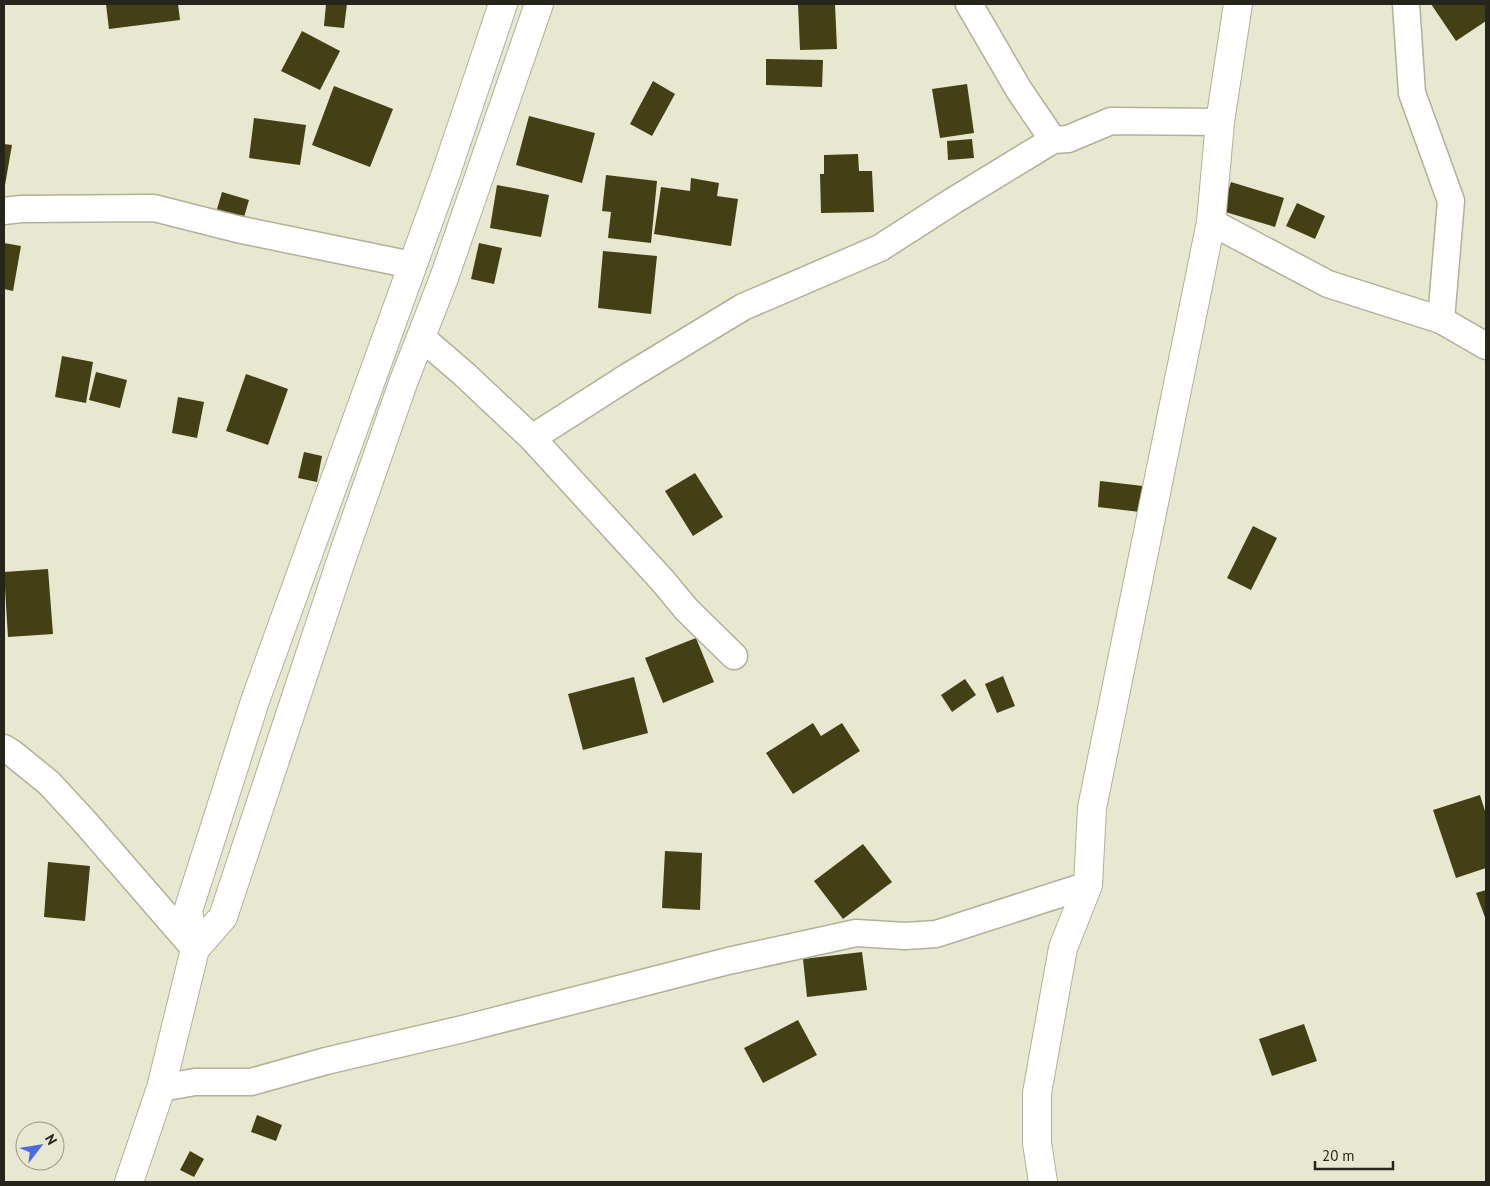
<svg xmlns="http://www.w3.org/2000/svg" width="1490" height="1186" viewBox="0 0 1490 1186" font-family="'PT Sans',sans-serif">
  <rect width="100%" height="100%" fill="#e8e7cf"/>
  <g fill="#434015">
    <polygon points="106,4 178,4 180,20 109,29"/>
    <polygon points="326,4 347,4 344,28 324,26"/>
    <polygon points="798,4 835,4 837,49 800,50"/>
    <polygon points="1431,4 1486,4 1486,21 1456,41"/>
    <polygon points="302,31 340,51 320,90 281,71"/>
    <polygon points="766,59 823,60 822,87 766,85"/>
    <polygon points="653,81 675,94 652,136 630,124"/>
    <polygon points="967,84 974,133 940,138 932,89"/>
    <polygon points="334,86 393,109 370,167 312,145"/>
    <polygon points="529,116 595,133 582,183 516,165"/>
    <polygon points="254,118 306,125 300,165 249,158"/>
    <polygon points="972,139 974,158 948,160 947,141"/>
    <polygon points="4,144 12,145 5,185 4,185"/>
    <polygon points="858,154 859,171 872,171 874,212 821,213 820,174 824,174 824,155"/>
    <polygon points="606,175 657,181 651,243 608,238 611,212 602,211"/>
    <polygon points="691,178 719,183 717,196 738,199 731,246 654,234 661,187 690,191"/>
    <polygon points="1231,182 1284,198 1275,227 1222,211"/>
    <polygon points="497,185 549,195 541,237 490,228"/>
    <polygon points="222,192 249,200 242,224 215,216"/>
    <polygon points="1297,203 1325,216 1315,239 1286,226"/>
    <polygon points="4,243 21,246 13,291 4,289"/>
    <polygon points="479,243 502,248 494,284 471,279"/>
    <polygon points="603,251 657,256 651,314 598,308"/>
    <polygon points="62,356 93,362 86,403 55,397"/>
    <polygon points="96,372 127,380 120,408 89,400"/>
    <polygon points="246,374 288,389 268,445 226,431"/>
    <polygon points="178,397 204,402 197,438 172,433"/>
    <polygon points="304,452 322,456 317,482 298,478"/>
    <polygon points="695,473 723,517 693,536 665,491"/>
    <polygon points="1100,481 1143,486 1140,512 1098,507"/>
    <polygon points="1253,526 1277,538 1251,590 1227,578"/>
    <polygon points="48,569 53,634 8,637 4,572"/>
    <polygon points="696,638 714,682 663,703 645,658"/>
    <polygon points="1003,676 1015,706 997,713 985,684"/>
    <polygon points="634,677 648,733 583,750 568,694"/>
    <polygon points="965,679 976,695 952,712 941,695"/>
    <polygon points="813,723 821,736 842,723 860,751 793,794 766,753"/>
    <polygon points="1480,795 1486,814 1486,868 1456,878 1433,810"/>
    <polygon points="863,844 892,882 843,919 814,881"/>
    <polygon points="665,851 702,853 700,910 662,908"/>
    <polygon points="48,862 90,866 85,921 44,917"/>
    <polygon points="1486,890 1486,920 1476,893"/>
    <polygon points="862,952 867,990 807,997 803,959"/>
    <polygon points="798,1020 817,1055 763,1083 744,1048"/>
    <polygon points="1304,1024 1317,1061 1272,1076 1259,1039"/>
    <polygon points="257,1115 282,1125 276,1141 251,1132"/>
    <polygon points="190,1151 204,1159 194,1177 180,1170"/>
  </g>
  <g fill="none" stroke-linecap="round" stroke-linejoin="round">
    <defs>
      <g id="minor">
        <polyline points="969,4 1019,90 1053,140"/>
        <polyline points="1406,4 1412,93 1451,201 1441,320"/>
        <polyline points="4,211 21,209 154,208 237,229 412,265"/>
        <polyline points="1211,222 1328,284 1441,320 1486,346"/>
        <polyline points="421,337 464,374 532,438 662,580 687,610 734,656"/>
        <polyline points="532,438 629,376 743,307 880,248 953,201 1053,140 1068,139 1111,121 1220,122"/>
        <polyline points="4,748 12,753 49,783 85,822 195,949"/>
        <polyline points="161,1088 195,1082 251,1082 326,1061 463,1029 728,961 856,933 905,936 936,934 1088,885"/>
      </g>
      <g id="major">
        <polyline points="195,949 223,917 342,558 403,383 444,278 539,4"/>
        <polyline points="129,1182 161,1088 195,949 188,911 255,701 446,173 503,4"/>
        <polyline points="1043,1182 1037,1143 1037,1093 1063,948 1088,885 1092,808 1211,222 1220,122 1238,4"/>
      </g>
    </defs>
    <use href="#minor" stroke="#b1b099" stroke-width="29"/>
    <use href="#major" stroke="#b1b099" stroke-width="30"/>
    <use href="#minor" stroke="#fff" stroke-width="26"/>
    <use href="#major" stroke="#fff" stroke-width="28"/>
  </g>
  <rect width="1490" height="1186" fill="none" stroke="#25251c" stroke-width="10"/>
  <g transform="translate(40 1146) rotate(59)"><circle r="24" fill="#e8e7cf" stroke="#9a9987"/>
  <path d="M0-4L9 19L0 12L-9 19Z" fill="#4e68dd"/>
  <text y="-8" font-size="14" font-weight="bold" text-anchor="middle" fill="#25251c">N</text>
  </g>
  <path d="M1315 1161v8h78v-8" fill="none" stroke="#25251c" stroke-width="2.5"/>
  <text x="1322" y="1161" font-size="15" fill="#25251c" stroke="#e8e7cf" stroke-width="4" paint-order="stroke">20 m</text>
</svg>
